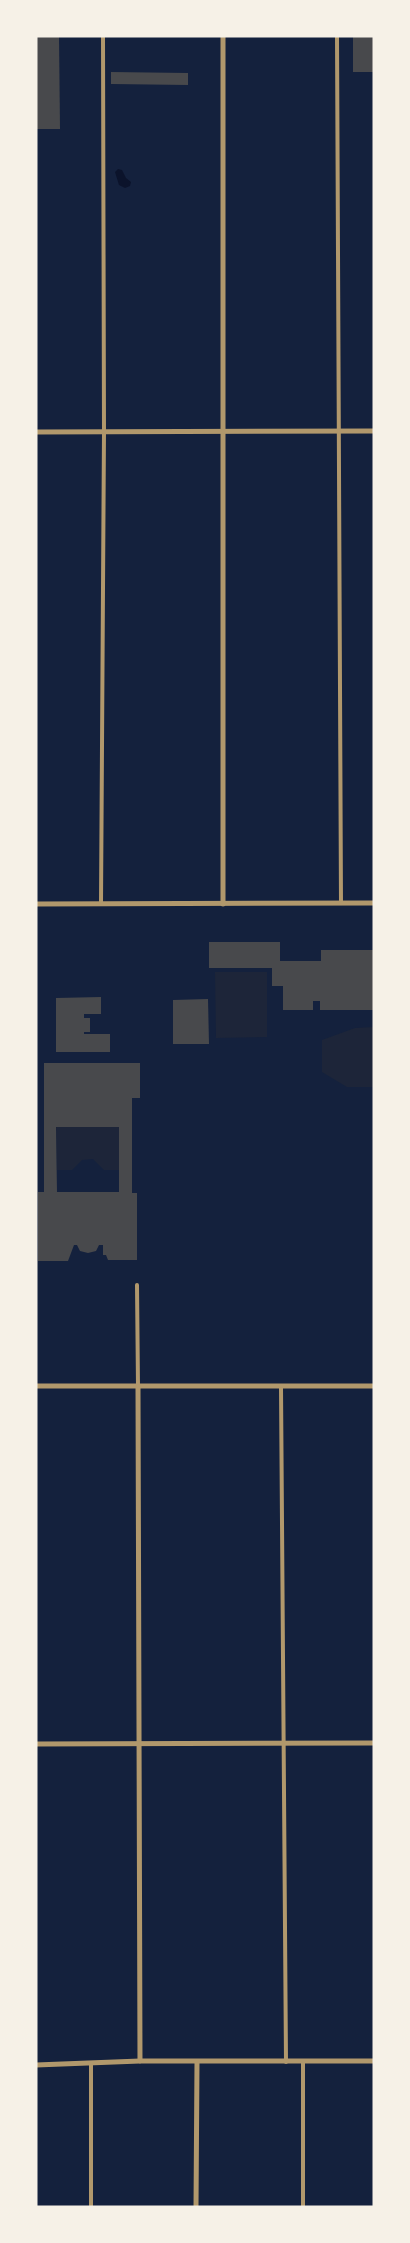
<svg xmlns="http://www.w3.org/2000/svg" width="410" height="2243" viewBox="0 0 410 2243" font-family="'Playfair Display',serif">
  <rect width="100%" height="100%" fill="#14213d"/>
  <g fill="#1d2539">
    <polygon points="215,972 267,972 267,1037 216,1038"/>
    <polygon points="374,1027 374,1087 347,1087 322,1072 322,1040 355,1028"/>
    <polygon points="56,1127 119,1127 119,1170 104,1170 93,1159 82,1160 72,1170 57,1170"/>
  </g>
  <polygon fill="#0b132b" points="118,169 122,170 126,178 131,182 130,186 125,188 119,185 115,172"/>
  <g fill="#48494c" fill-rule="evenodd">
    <polygon points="36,36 59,36 60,129 36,129"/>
    <rect x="353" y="36" width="21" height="36"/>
    <polygon points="111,72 188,73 188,85 111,84"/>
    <polygon points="209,942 280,942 280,961 321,961 321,950 374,950 374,1010 320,1010 320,1001 313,1001 313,1010 283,1010 283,986 272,986 272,968 209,968"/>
    <polygon points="101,997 101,1014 84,1014 84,1018 90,1018 90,1032 84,1032 84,1034 110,1034 110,1052 56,1052 56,998"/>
    <polygon points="208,999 209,1044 173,1044 173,1000"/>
    <path d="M44 1063H140V1098H132V1193H137V1260H108L106 1255H103V1245H99L96 1251 88 1253 80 1251 77 1245H74L68 1261H38V1192H44ZM56 1127H119V1192H57Z"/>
  </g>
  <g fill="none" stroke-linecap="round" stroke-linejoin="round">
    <g stroke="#b1986c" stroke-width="4">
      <polyline points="337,36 341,903"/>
      <polyline points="101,904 104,431 103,36"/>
      <polyline points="137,1285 138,1387"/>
      <polyline points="281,1387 286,2062"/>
      <polyline points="303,2062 303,2207"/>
      <polyline points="91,2063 91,2207"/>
    </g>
    <g stroke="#b1986c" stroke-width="5">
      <polyline points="223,36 223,904"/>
      <polyline points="36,432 374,431"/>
      <polyline points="36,904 374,903"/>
      <polyline points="36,1386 374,1386"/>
      <polyline points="138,1387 140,2061"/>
      <polyline points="36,1744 374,1743"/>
      <polyline points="36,2065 140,2061 374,2061"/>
      <polyline points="196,2207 197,2062"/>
    </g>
  </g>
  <rect width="410" height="2243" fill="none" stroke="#f6f1e7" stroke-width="75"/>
</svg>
